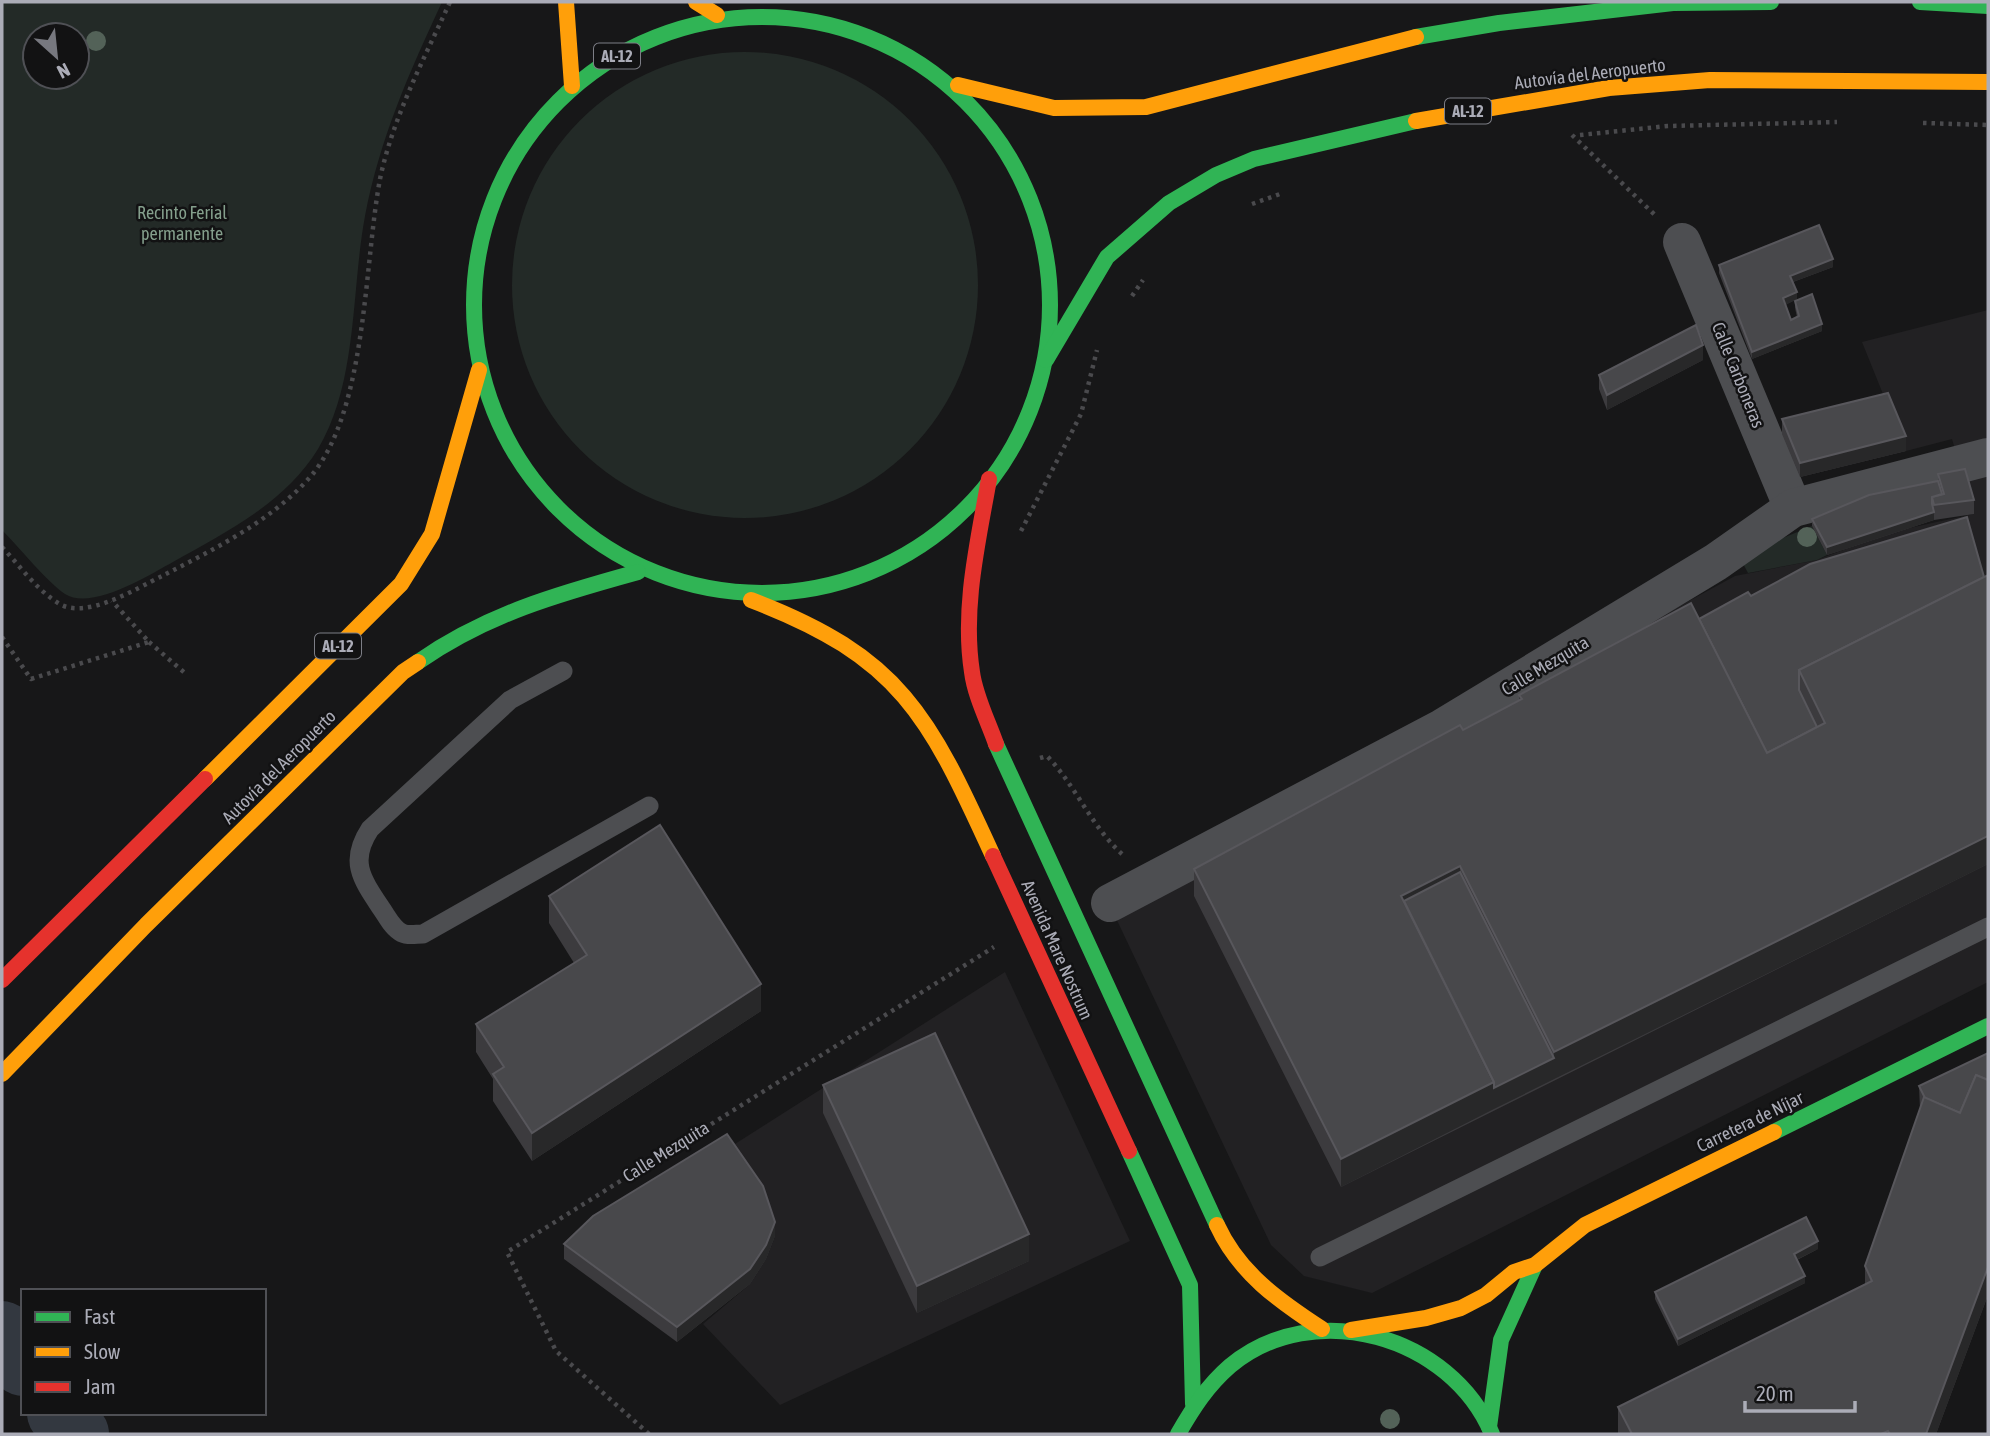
<svg xmlns="http://www.w3.org/2000/svg" width="1990" height="1436" viewBox="0 0 1990 1436" font-family="'Asap Condensed',sans-serif">
  <rect width="100%" height="100%" fill="#171718"/>
  <g fill="#222123">
    <polygon points="1988,310 1988,982 1372,1293 1304,1276 1271,1245 1114,914 1735,576 1817,560 1886,533 1974,514 1952,439 1906,451 1862,342"/>
    <polygon points="1005,972 1130,1241 780,1405 703,1324 750,1284 766,1259 775,1236 727,1149"/>
  </g>
  <g fill="#232a27" fill-rule="evenodd">
    <path d="M2 2H442C409 73 380 138 365 216 351 291 358 382 318 449 284 504 227 531 173 562 149 575 92 611 65 594 47 582 19 547 2 530ZM77 35V77H35V35Z"/>
    <circle cx="745" cy="285" r="233"/>
    <polygon points="1812,526 1827,555 1817,560 1748,573 1739,556"/>
  </g>
  <g fill="none" stroke-linecap="round" stroke-linejoin="round">
    <g stroke="#333840" stroke-width="66">
      <polyline points="2,1334 23,1363"/>
      <polyline points="60,1413 76,1434"/>
    </g>
    <g stroke="#4a4a4d" stroke-width="4.5" stroke-dasharray="3.5 5" stroke-linecap="butt">
      <polyline points="1923,123 1988,125"/>
      <polyline points="1572,135 1657,217"/>
      <polyline points="1580,135 1668,126 1837,122"/>
      <polyline points="1252,204 1280,194"/>
      <polyline points="1132,296 1143,280"/>
      <polyline points="1021,531 1081,414 1097,350"/>
      <path d="M2 547C19 565 37 590 58 603 85 621 137 588 162 576 213 550 273 520 311 476 367 410 364 264 380 179 393 117 424 59 450 2"/>
      <polyline points="2,637 31,679 149,642 112,601"/>
      <polyline points="149,642 186,674"/>
      <path d="M1040 758 1047 756C1076 786 1091 826 1122 854"/>
      <polyline points="649,1434 556,1351 507,1252 994,947"/>
    </g>
    <g stroke="#4d4e51" stroke-width="19">
      <path d="M563 671 510 700 370 829C349 861 361 878 381 908 387 916 392 928 402 933 408 936 416 934 423 934L649 806"/>
      <polyline points="1320,1257 1988,927"/>
    </g>
    <g stroke="#4d4e51" stroke-width="38">
      <polyline points="1682,242 1793,508"/>
      <polyline points="1110,903 1442,728 1716,562 1793,508 1988,457"/>
    </g>
    <g stroke="#30b455" stroke-width="16">
      <polyline points="1920,2 1988,6"/>
      <circle cx="762" cy="305" r="288"/>
      <polyline points="1416,37 1499,23 1673,3 1771,2"/>
      <polyline points="1046,360 1107,257 1169,203 1216,175 1254,159 1416,121"/>
      <path d="M418 662C487 614 558 594 638 572"/>
      <polyline points="996,744 1217,1225"/>
      <polyline points="1774,1132 1988,1026"/>
      <polyline points="1129,1151 1190,1285 1193,1404"/>
      <polyline points="1489,1427 1501,1340 1535,1265"/>
      <path d="M1178 1434C1193 1408 1207 1386 1230 1366 1314 1296 1451 1336 1492 1434"/>
    </g>
    <g stroke="#ff9f0a" stroke-width="16">
      <polyline points="566,2 572,86"/>
      <polyline points="696,2 717,15"/>
      <polyline points="958,85 1054,108 1146,107 1416,37"/>
      <polyline points="1416,121 1609,88 1710,80 1988,82"/>
      <path d="M751 600C901 657 929 716 993 856"/>
      <polyline points="205,779 401,584 432,534 479,370"/>
      <polyline points="2,1074 146,925 403,672 418,662"/>
      <path d="M1217 1225C1239 1273 1279 1301 1322 1329"/>
      <polyline points="1351,1330 1426,1318 1461,1308 1486,1295 1514,1272 1535,1265 1585,1225 1774,1132"/>
    </g>
    <g stroke="#e5322d" stroke-width="16">
      <path d="M989 479C978 542 962 608 972 672 975 696 988 721 996 744"/>
      <polyline points="993,856 1129,1151"/>
      <polyline points="2,980 205,779"/>
    </g>
  </g>
  <g fill="#536258">
    <circle cx="96" cy="41" r="10"/>
    <circle cx="1807" cy="537" r="10"/>
    <circle cx="1390" cy="1419" r="10"/>
  </g>
  <g fill="#3c3b3e">
    <polygon points="1719,265 1833,267 1793,282 1797,299 1785,305 1791,320 1797,317 1795,308 1795,301 1822,331 1752,359 1719,273"/>
    <polygon points="1703,360 1607,410 1599,389 1599,375"/>
    <polygon points="1782,419 1906,451 1800,477 1782,434"/>
    <polygon points="1938,474 1974,500 1974,514 1934,520 1827,555 1812,526 1812,519 1938,481"/>
    <polygon points="1751,596 1988,864 1341,1187 1194,896 1194,869 1519,700 1519,695"/>
    <polygon points="549,896 761,1011 532,1161 493,1101 493,1079 476,1052 476,1024 574,963 549,923"/>
    <polygon points="1988,1053 1988,1295 1936,1434 1618,1434 1618,1407 1865,1284 1865,1266 1920,1109 1919,1086"/>
    <polygon points="823,1085 1029,1261 917,1313 823,1113"/>
    <polygon points="775,1236 766,1259 750,1284 677,1342 564,1259 564,1244"/>
    <polygon points="1818,1249 1797,1260 1805,1283 1678,1346 1655,1299 1655,1292"/>
  </g>
  <g fill="#282829">
    <polygon points="1833,259 1833,267 1790,283 1790,276"/>
    <polygon points="1797,292 1797,299 1783,306 1783,298"/>
    <polygon points="1822,324 1822,331 1752,359 1752,352"/>
    <polygon points="1703,345 1703,360 1607,410 1607,395"/>
    <polygon points="1906,436 1906,451 1800,477 1800,463"/>
    <polygon points="1934,512 1934,520 1827,555 1827,547"/>
    <polygon points="1988,836 1988,864 1494,1109 1494,1088 1554,1058 1554,1052"/>
    <polygon points="1460,866 1460,893 1401,902 1401,896"/>
    <polygon points="761,984 761,1011 532,1161 532,1133"/>
    <polygon points="1494,1082 1494,1109 1341,1187 1341,1159"/>
    <polygon points="775,1222 775,1236 766,1259 750,1284 677,1342 677,1327"/>
    <polygon points="1029,1234 1029,1261 917,1313 917,1286"/>
    <polygon points="1818,1241 1818,1249 1794,1261 1794,1254"/>
    <polygon points="1988,1267 1988,1295 1936,1434 1926,1434"/>
    <polygon points="1805,1276 1805,1283 1678,1346 1678,1339"/>
  </g>
  <g fill="#48484b" stroke="#58575c" stroke-width="2">
    <polygon points="1819,225 1833,259 1790,276 1797,292 1783,298 1791,320 1799,316 1795,301 1812,294 1822,324 1752,352 1719,265"/>
    <polygon points="1696,325 1703,345 1607,395 1599,375"/>
    <polygon points="1888,393 1906,436 1800,463 1782,419"/>
    <polygon points="1965,469 1974,500 1934,505 1932,497 1944,494 1938,474"/>
    <polygon points="1938,481 1942,494 1932,497 1932,504 1934,512 1827,547 1812,519 1869,495"/>
    <polygon points="1967,517 1984,577 1799,670 1799,690 1817,727 1767,753 1699,619 1748,592 1751,596 1810,564"/>
    <polygon points="1988,575 1988,836 1554,1052 1460,866 1401,896 1494,1082 1341,1159 1194,869 1460,725 1463,730 1480,721 1522,699 1519,695 1691,603 1767,753 1825,723 1799,670"/>
    <polygon points="660,825 761,984 532,1133 493,1074 504,1067 476,1024 587,955 549,896"/>
    <polygon points="1460,872 1554,1058 1494,1088 1494,1082 1404,901"/>
    <polygon points="935,1033 1029,1234 917,1286 823,1085"/>
    <polygon points="1988,1053 1988,1080 1976,1075 1960,1113 1925,1098 1919,1086"/>
    <polygon points="1976,1075 1988,1080 1988,1267 1926,1434 1890,1434 1888,1431 1881,1434 1632,1434 1618,1407 1872,1281 1865,1266 1924,1097 1960,1113"/>
    <polygon points="727,1134 763,1186 775,1222 766,1245 750,1269 677,1327 564,1244 593,1216"/>
    <polygon points="1806,1217 1818,1241 1794,1254 1805,1276 1678,1339 1655,1292"/>
  </g>
  <g text-anchor="middle" stroke-width="5" stroke-linejoin="round" paint-order="stroke">
    <g fill="#121213" stroke="#7d7e86" stroke-width="2">
      <rect x="594" y="43.5" width="46" height="25" rx="5"/>
      <rect x="1445" y="98.5" width="46" height="25" rx="5"/>
      <rect x="315" y="633.5" width="46" height="25" rx="5"/>
    </g>
    <g font-size="16" font-weight="bold" fill="#abacb7">
      <text x="617" y="62">AL-12</text>
      <text x="1468" y="117">AL-12</text>
      <text x="338" y="652">AL-12</text>
    </g>
    <g font-size="18" fill="#abacb7" stroke="#121213">
      <text transform="translate(1590 74) rotate(-7)" y="6">Autovía del Aeropuerto</text>
      <text transform="translate(1738 375) rotate(68)" y="6">Calle Carboneras</text>
      <text transform="translate(1545 666) rotate(-31)" y="6">Calle Mezquita</text>
      <text transform="translate(279 767) rotate(-45)" y="6">Autovía del Aeropuerto</text>
      <text transform="translate(1057 950) rotate(66)" y="6">Avenida Mare Nostrum</text>
      <text transform="translate(1750 1122) rotate(-26)" y="6">Carretera de Níjar</text>
      <text transform="translate(666 1152) rotate(-32)" y="6">Calle Mezquita</text>
    </g>
    <g font-size="18" fill="#849f8c" stroke="#121213">
      <text x="182" y="219">Recinto Ferial<tspan x="182" dy="21">permanente</tspan></text>
    </g>
  </g>
  <rect width="1990" height="1436" fill="none" stroke="#abacb7" stroke-width="7"/>
  <rect x="21" y="1289" width="245" height="126" fill="#121213" stroke="#4f5055" stroke-width="2"/>
  <rect x="35" y="1312" width="35" height="10" fill="#30b455" stroke="#4f5055" stroke-width="2"/>
  <text x="84" y="1324" font-size="21" fill="#abacb7">Fast</text>
  <rect x="35" y="1347" width="35" height="10" fill="#ff9f0a" stroke="#4f5055" stroke-width="2"/>
  <text x="84" y="1359" font-size="21" fill="#abacb7">Slow</text>
  <rect x="35" y="1382" width="35" height="10" fill="#e5322d" stroke="#4f5055" stroke-width="2"/>
  <text x="84" y="1394" font-size="21" fill="#abacb7">Jam</text>
  <g transform="translate(56 56) rotate(153)"><circle r="33" fill="#121213" stroke="#4f5055" stroke-width="2"/>
  <path d="M0-5L12 26L0 18L-12 26Z" fill="#77787f"/>
  <text y="-10" font-size="19" font-weight="bold" text-anchor="middle" fill="#abacb7">N</text>
  </g>
  <path d="M1745 1401v10h110v-10" fill="none" stroke="#abacb7" stroke-width="3.5"/>
  <text x="1756" y="1401" font-size="21" fill="#abacb7" stroke="#121213" stroke-width="5" paint-order="stroke">20 m</text>
</svg>
